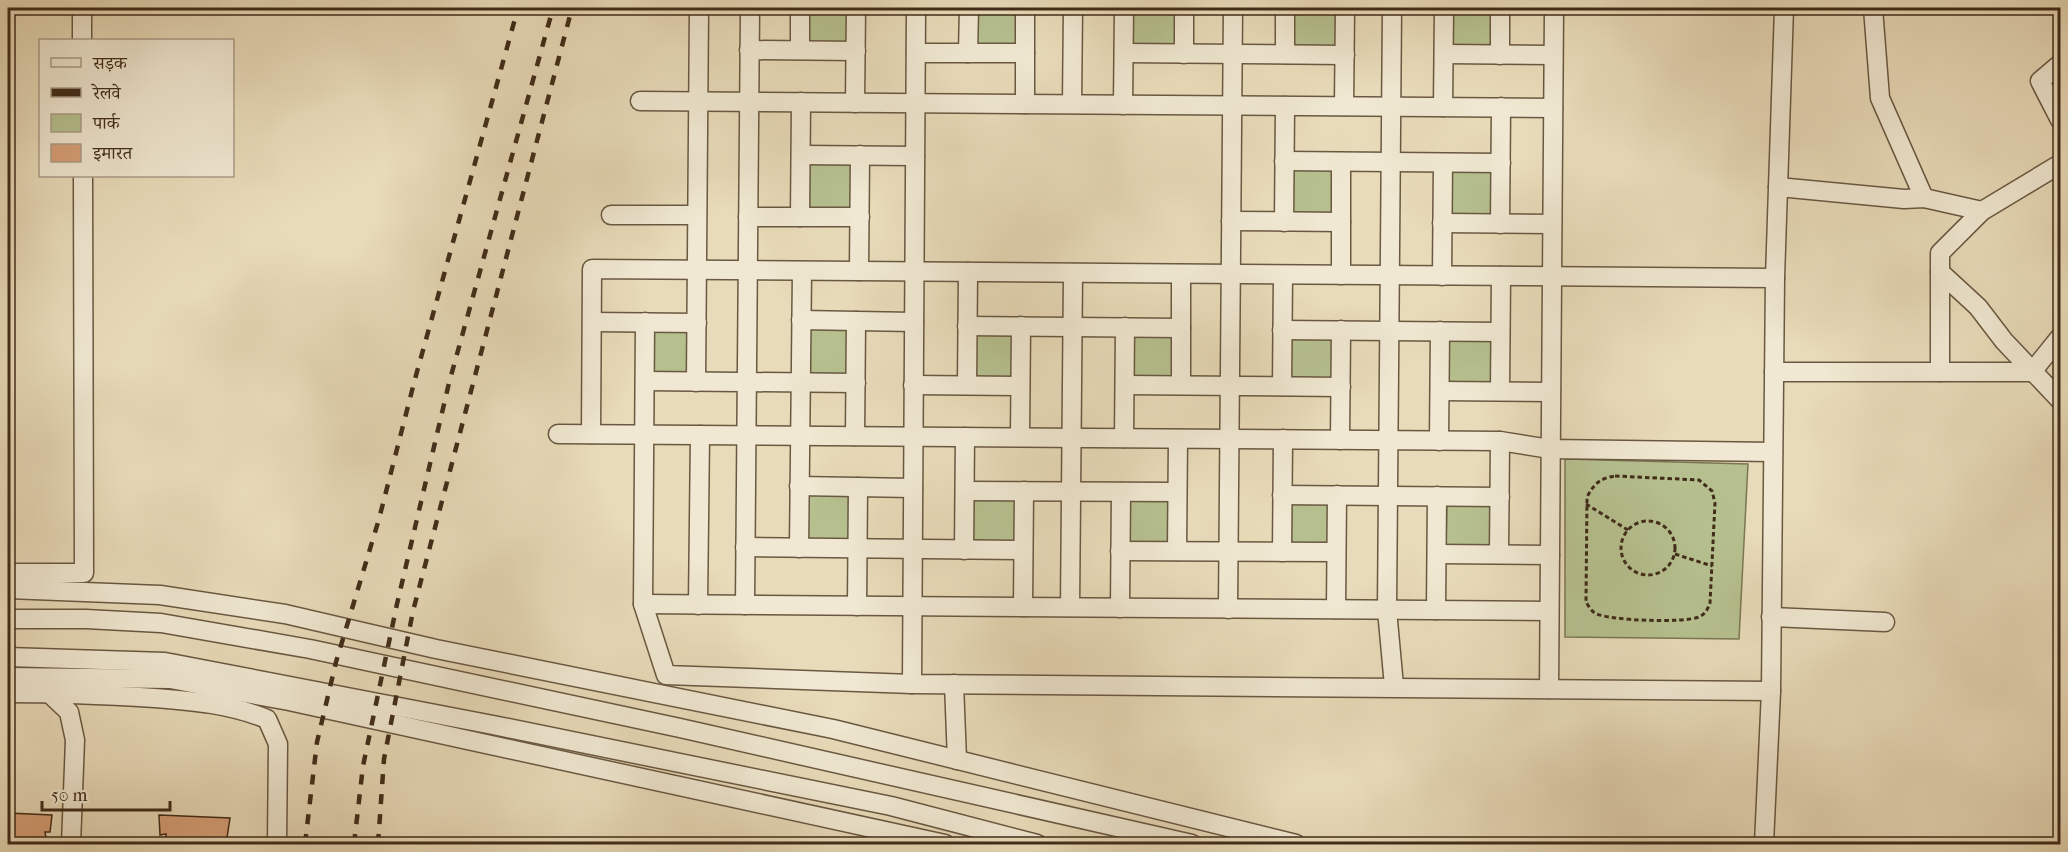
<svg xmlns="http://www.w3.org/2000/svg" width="2068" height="852" viewBox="0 0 2068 852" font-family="'IM FELL French Canon','Noto Serif Devanagari',serif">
  <rect width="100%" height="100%" fill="#e8dbb9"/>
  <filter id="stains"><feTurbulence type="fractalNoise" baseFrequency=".00333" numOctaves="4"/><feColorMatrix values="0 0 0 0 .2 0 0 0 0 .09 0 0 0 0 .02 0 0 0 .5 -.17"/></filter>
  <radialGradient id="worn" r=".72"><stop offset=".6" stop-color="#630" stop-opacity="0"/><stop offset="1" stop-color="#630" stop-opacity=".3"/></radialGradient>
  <g fill="#b6c08f" stroke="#7b7654" stroke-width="1.5">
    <rect x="805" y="8" width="45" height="37"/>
    <polygon points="975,8 1021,8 1021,50 976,50"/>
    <polygon points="1131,8 1177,8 1177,50 1131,51"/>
    <polygon points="1293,8 1339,8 1339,49 1293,48"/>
    <rect x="1451" y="8" width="45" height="45"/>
    <polygon points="806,163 852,163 851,210 805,210"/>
    <polygon points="1291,167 1337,168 1337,215 1291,215"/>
    <polygon points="1451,168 1497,169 1496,216 1450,215"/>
    <polygon points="647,327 693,327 692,375 646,374"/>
    <polygon points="803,328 849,329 849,376 803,375"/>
    <polygon points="972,332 1017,332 1017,380 971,379"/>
    <polygon points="1131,332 1176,333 1176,380 1130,380"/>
    <polygon points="1288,335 1334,336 1334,383 1288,383"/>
    <polygon points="1449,339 1495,339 1494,387 1448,386"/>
    <polygon points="1565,459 1748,464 1739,639 1565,637"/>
    <polygon points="806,491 852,492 852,539 806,539"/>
    <polygon points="972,497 1018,497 1017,545 971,544"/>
    <polygon points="1125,497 1171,498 1170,545 1124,545"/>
    <rect x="1287" y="499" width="46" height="47"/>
    <polygon points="1447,499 1493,500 1492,547 1446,547"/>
  </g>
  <g fill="#d8a078" stroke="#402c19" stroke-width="1.5">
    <polygon points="8,813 52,815 50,832 45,832 47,844 8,841"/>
    <polygon points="159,815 230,818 226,844 166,844 166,834 160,835"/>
  </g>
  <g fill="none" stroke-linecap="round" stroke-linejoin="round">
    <defs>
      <g id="minor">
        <polyline points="82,8 82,40"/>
        <polyline points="1392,8 1387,610 1394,686"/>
        <polyline points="1873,8 1880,98 1924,198"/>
        <polyline points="749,50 856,51"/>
        <polyline points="800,50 800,8"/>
        <polyline points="916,53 1025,53"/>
        <polyline points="968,53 969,8"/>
        <polyline points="1124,53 1345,55"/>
        <polyline points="1184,54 1184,8"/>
        <polyline points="1285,54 1285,8"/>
        <polyline points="1444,54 1553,55"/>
        <polyline points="1500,55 1500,8"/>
        <polyline points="2060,64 2040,81 2060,120"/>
        <polyline points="640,101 1553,108"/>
        <polyline points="855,103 856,8"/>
        <polyline points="1025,104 1025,8"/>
        <polyline points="1072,104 1073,8"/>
        <polyline points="1123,105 1124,8"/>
        <polyline points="1344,106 1345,8"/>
        <polyline points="1443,107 1444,8"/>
        <polyline points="801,155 915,156"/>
        <polyline points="1284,161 1501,163"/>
        <polyline points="1778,187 1904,199 1924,198 1982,211"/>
        <polyline points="611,215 697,215"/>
        <polyline points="748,217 860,217"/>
        <polyline points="800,217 801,102"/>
        <polyline points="1231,221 1341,222"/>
        <polyline points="1284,222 1285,106"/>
        <polyline points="1442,223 1552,224"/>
        <polyline points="1500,224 1501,107"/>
        <polyline points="859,271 860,155"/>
        <polyline points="1940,272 1978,307 2004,341 2060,400"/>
        <polyline points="1341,275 1341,162"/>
        <polyline points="1442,276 1443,163"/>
        <polyline points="801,320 914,322"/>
        <polyline points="592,322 697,323"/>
        <polyline points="645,322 643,604 666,675 912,684 1771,691"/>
        <polyline points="967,326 1181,328"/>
        <polyline points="1282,330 1500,332"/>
        <polyline points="1774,372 2032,372"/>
        <polyline points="1940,372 1940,253 1982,211 2060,164"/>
        <polyline points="2032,372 2060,337"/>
        <polyline points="645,381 856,383"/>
        <polyline points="696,382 699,8"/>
        <polyline points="913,385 1020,386"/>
        <polyline points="967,385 968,272"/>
        <polyline points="1125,385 1341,387"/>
        <polyline points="1181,385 1181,274"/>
        <polyline points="1282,386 1283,275"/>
        <polyline points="1440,391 1551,392"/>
        <polyline points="1500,391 1501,276"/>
        <polyline points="558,434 1500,441 1550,449 1773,452"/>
        <polyline points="591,434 592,269 1775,278"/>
        <polyline points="855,436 856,321"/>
        <polyline points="1020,437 1021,326"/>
        <polyline points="1124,438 1125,327"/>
        <polyline points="1340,440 1341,330"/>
        <polyline points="1439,441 1440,331"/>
        <polyline points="799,486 913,488"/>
        <polyline points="965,491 1177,492"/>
        <polyline points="1282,495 1500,497"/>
        <polyline points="745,547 1023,550"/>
        <polyline points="799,548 802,271"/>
        <polyline points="964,550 965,437"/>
        <polyline points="1120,551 1336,552"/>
        <polyline points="1177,551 1178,439"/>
        <polyline points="1282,552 1283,439"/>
        <polyline points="1437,554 1550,555"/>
        <polyline points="1499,554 1500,441"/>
        <polyline points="8,573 84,573 83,176"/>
        <polyline points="8,589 160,595 285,614 436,649 833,729 1296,844"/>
        <polyline points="643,604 1549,611"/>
        <polyline points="698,605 700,435"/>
        <polyline points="745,605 750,8"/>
        <polyline points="857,606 858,487"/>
        <polyline points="1023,607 1024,491"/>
        <polyline points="1070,607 1073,273"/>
        <polyline points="1120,608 1121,492"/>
        <polyline points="1228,609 1233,8"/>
        <polyline points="1336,609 1337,495"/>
        <polyline points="1436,610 1437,496"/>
        <polyline points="1771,617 1885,622"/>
        <polyline points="8,619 86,619 161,623 310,649 680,728 1192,844"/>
        <polyline points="8,657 165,662 493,725 891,806 1037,844"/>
        <polyline points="8,677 170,679 289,701 945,844"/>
        <polyline points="912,684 916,8"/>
        <polyline points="954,684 957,760"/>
        <polyline points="1549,689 1554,8"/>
        <path d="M8 693C57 693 106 695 155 698 194 701 230 704 267 719L278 744 277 844"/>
        <polyline points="49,693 69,712 75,740 71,844"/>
        <polyline points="1764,844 1771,691 1775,278 1784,8"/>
      </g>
    </defs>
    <use href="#minor" stroke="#6a5841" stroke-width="21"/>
    <g stroke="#402c19" stroke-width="3" stroke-dasharray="4.5 3" stroke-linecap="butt">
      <path d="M1615 476 1699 480 1712 491 1715 503 1710 603C1708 609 1705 614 1699 617 1685 623 1608 621 1595 613 1591 611 1588 605 1586 602L1587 497C1594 484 1600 478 1615 476Z"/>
      <polyline points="1586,504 1628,530"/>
      <circle cx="1648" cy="548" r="27"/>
      <polyline points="1675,554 1712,566"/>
    </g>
    <use href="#minor" stroke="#f0e8d2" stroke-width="18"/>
    <g stroke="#402c19" stroke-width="4.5" stroke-dasharray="10 10" stroke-linecap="butt">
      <polyline points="305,844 317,742 336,662 379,519 415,379 518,8"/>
      <polyline points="354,844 363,766 397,604 449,383 553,8"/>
      <polyline points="378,844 384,759 413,611 572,8"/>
    </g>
  </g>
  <rect width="2068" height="852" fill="none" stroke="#e8dbb9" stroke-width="30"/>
  <rect x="9" y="9" width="2050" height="834" fill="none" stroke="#402c19" stroke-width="3"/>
  <rect x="15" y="15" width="2038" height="822" fill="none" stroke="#402c19" stroke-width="1.5"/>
  <rect x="39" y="39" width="195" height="138" fill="#f0e8d2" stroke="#aa9d88" stroke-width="1.5"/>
  <rect x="51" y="58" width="30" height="9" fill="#f0e8d2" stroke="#aa9d88" stroke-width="1.5"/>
  <text x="93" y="69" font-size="18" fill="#402c19">सड़क</text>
  <rect x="51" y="88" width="30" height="9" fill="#402c19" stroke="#aa9d88" stroke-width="1.5"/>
  <text x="93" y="99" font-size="18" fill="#402c19">रेलवे</text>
  <rect x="51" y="114" width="30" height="18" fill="#b6c08f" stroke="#aa9d88" stroke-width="1.5"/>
  <text x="93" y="129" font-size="18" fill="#402c19">पार्क</text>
  <rect x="51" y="144" width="30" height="18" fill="#d8a078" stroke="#aa9d88" stroke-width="1.5"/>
  <text x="93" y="159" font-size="18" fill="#402c19">इमारत</text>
  <path d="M42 801v9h128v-9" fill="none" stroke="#402c19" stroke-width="3"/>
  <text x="51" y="801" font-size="18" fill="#402c19" stroke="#f0e8d2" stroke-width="4.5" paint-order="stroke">50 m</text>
  <rect width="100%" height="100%" filter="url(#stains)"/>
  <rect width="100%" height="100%" fill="url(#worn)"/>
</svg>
